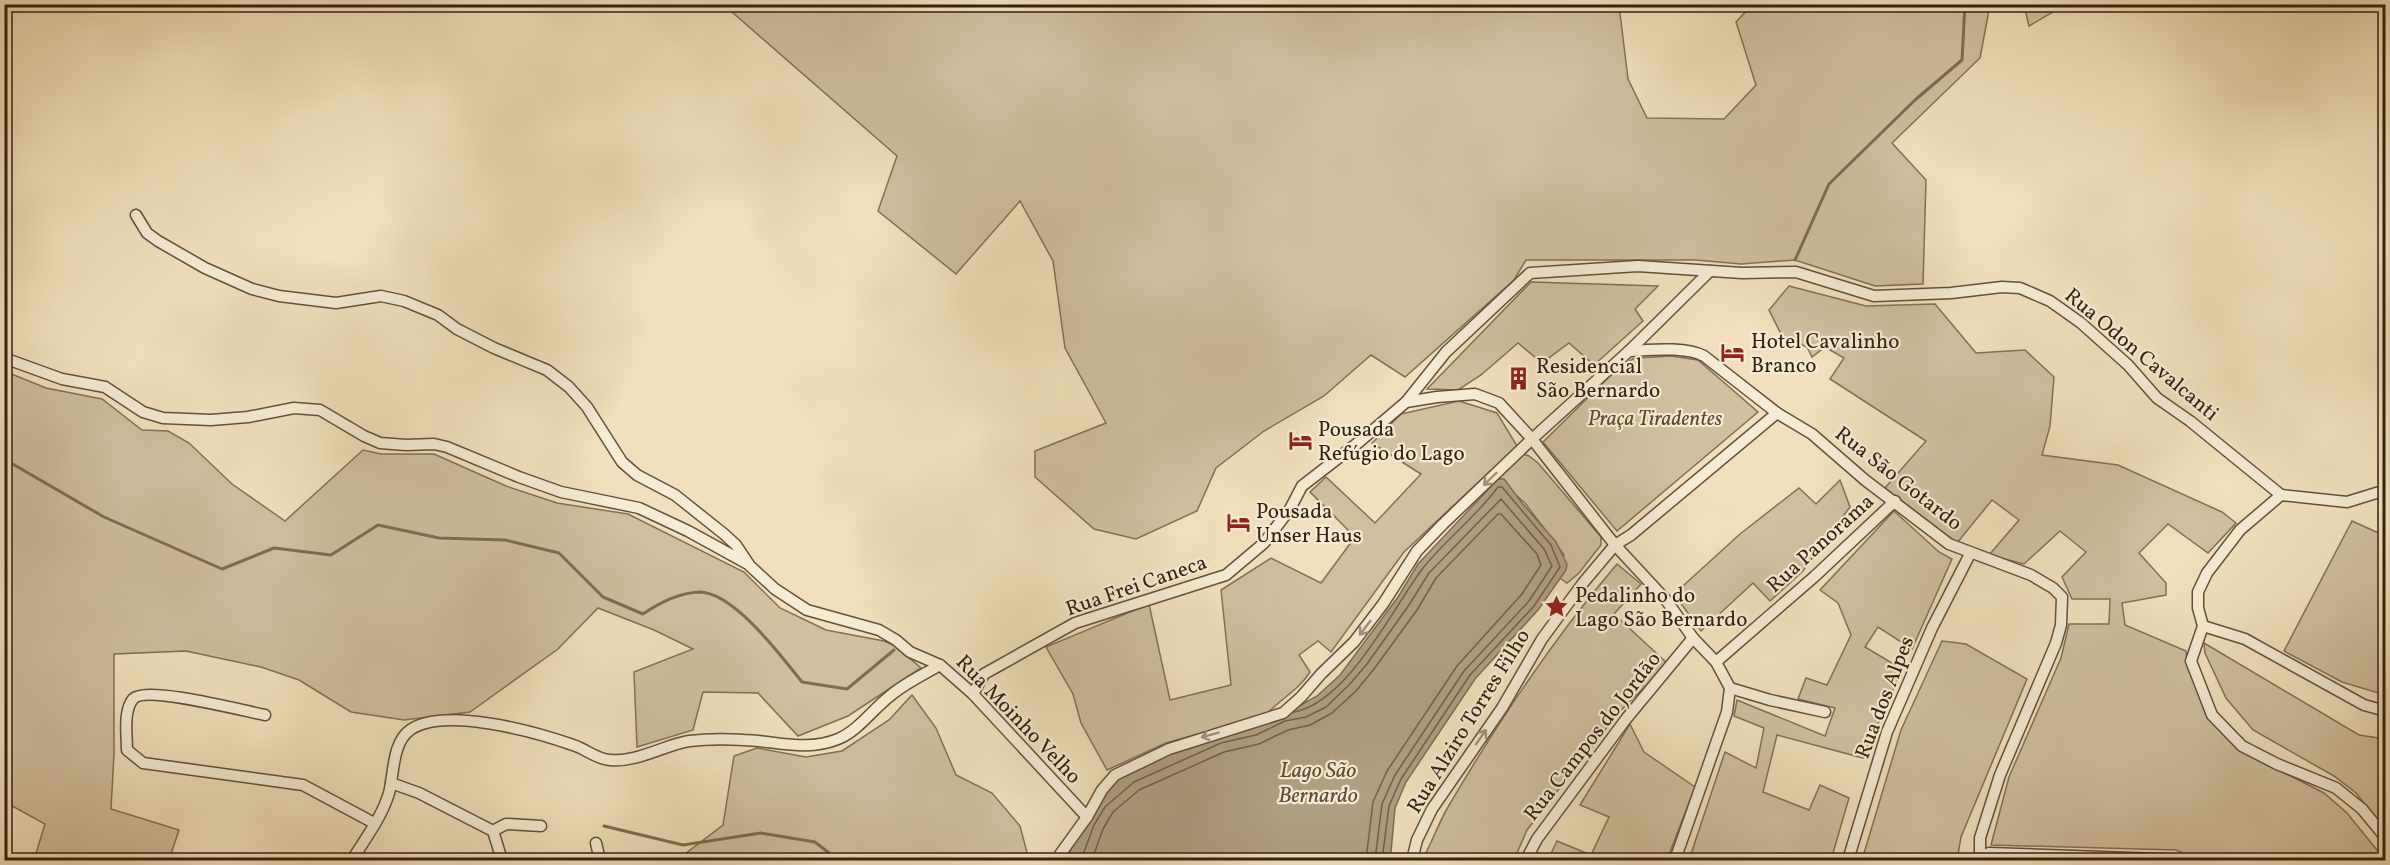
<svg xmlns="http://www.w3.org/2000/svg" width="2390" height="865" viewBox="0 0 2390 865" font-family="Vollkorn,serif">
  <rect width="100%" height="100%" fill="#f1e0bb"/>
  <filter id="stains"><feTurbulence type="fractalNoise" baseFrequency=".00333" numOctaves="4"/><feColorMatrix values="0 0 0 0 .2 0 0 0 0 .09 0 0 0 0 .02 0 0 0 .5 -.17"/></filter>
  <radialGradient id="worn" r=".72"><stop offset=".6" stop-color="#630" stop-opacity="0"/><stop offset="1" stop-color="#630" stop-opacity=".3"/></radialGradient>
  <g fill="#d1bf9e" stroke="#837056" stroke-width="1.5">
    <polygon points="724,5 1619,5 1628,79 1647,118 1724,119 1756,85 1736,22 1752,5 1990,5 1980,58 1892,143 1926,180 1923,284 1875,286 1795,260 1741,264 1696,260 1526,260 1514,280 1405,377 1371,355 1324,396 1264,431 1216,468 1197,511 1136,539 1094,529 1035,477 1035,451 1106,423 1065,348 1053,261 1020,201 956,274 878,211 897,156"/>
    <polygon points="2024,5 2024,4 2065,5 2029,26"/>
    <polygon points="1531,282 1658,286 1635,309 1643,321 1594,365 1569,343 1542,363 1518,343 1481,375 1458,390 1427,389"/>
    <polygon points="1789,286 1866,306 1935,304 1976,353 2025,350 2054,377 2050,426 2042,455 2118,465 2222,512 2236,523 2208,553 2168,524 2139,553 2166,583 2166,595 2122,603 2125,625 2186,651 2187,661 2208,717 2239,750 2324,793 2347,813 2385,860 2235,860 2222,854 2187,855 2176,850 1991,845 2009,777 2061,658 2069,624 2109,624 2110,599 2072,599 2062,577 2086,552 2060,531 2024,564 1989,555 2019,520 1992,500 1957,543 1885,488 1926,441 1830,379 1844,358 1825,347 1812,357 1807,347 1782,336 1769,310"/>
    <polygon points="1671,356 1698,360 1758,412 1617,531 1543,442 1621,365 1635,358"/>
    <polygon points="4,371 46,388 102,399 142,430 168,431 189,443 232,484 285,521 363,450 381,454 434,454 506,486 557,503 628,514 744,572 780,608 826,630 884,641 895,646 921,668 848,716 798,736 758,693 703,692 693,730 637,747 634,672 693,649 654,630 598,608 558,649 470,712 404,720 351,712 299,680 261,667 186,651 114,654 114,754 111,809 179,830 169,860 34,860 45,824 5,802"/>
    <path d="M1459 401 1497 413 1517 446 1404 552 1331 652 1318 641 1299 655 1310 672C1298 691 1281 698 1266 715L1166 743 1107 770 1081 723 1073 694 1046 647 1149 604 1170 700 1231 685 1221 590 1271 558 1321 583 1355 537 1310 492 1326 477 1375 523 1421 474 1372 443 1401 414Z"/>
    <polygon points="1523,454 1529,456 1538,463 1601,537 1601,545 1579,573 1567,583 1557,576 1564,555 1525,503 1508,488 1499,477"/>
    <polygon points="1840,480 1850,507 1802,572 1770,601 1753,583 1701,631 1674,594 1740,534 1799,488 1816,504"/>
    <polygon points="1894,511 1939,552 1952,559 1912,649 1878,627 1865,647 1902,669 1863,758 1777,735 1763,792 1809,810 1820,785 1849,798 1831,860 1689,860 1725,752 1756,768 1764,728 1734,716 1737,700 1825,736 1835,708 1798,699 1806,678 1827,685 1851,635 1838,603 1820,590"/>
    <polygon points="2352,521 2383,535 2385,533 2385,695 2342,682 2284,651"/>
    <path d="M1617 564 1641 584 1614 614 1668 664 1618 713 1527 830 1514 860H1422C1432 843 1438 824 1448 807 1498 722 1553 639 1617 564Z"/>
    <polygon points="1942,641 1966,644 2027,679 1961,837 1957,860 1862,860 1901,730"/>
    <polygon points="2204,643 2359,735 2385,739 2385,829 2356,793 2334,776 2253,730 2226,698 2205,653"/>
    <polygon points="912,695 936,728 956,775 992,793 1020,826 1029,860 677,860 723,825 734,756 757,748 806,757 842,751 889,720"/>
    <polygon points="1630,724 1644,752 1695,787 1667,860 1548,860 1557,841 1591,855 1609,817 1580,805"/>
  </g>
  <polygon fill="#b19f81" stroke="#7f6c53" stroke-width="1.5" points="1498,479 1504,479 1522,503 1556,542 1567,564 1566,570 1538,610 1475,679 1406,782 1395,808 1391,852 1387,860 1066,860 1095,798 1127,770 1281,708 1301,705 1317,696 1340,675 1398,597 1418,564"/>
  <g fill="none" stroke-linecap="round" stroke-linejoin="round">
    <g stroke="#736048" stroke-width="1.5">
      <path d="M1294 712C1348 702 1392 609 1423 568 1446 539 1476 517 1498 487H1502L1551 545 1560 567 1534 606 1470 675 1401 779 1389 806 1382 860"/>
      <polyline points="1081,860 1094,825 1105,807 1134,782 1221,743 1256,735 1285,721 1306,717 1326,707 1349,685 1367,664 1409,605 1429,573 1501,499 1544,549 1552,566 1529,601 1464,671 1395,775 1382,804 1375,860"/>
      <polyline points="1092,860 1103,829 1113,812 1139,790 1224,752 1259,744 1288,730 1310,725 1332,713 1356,691 1374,669 1417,610 1436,578 1498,514 1501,514 1537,554 1541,565 1522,594 1457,666 1387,771 1373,802 1366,860"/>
    </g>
    <g stroke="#7f6c53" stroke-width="3">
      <polyline points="1795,260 1829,184 1915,100 1962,60 1965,4"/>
      <path d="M4 459 104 517 222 569 274 548 331 555 378 525 439 538 505 540 559 553 603 597 643 614C659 603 679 593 699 592 734 592 781 656 802 682L847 689 894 650"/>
      <polyline points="604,826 683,845 761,833 815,842 838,860"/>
    </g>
    <defs>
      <g id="minor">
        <polyline points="136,215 147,233 158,241 205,268 252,289 279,296 336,303 381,296 404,301 438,315 457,329 494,348 547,370 569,387 587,407 622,462 637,475 675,495 724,534 736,545 750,566 775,589 807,610 879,630 896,640 910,652 940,665 973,694 1087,817"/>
        <path d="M1629 351C1650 350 1685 346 1704 356L1777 413 1812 434 1865 480 1949 544 2031 575 2053 588 2062 597 2061 625 2056 643 2000 775 1980 838V860"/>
        <polyline points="4,358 62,379 105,387 143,412 163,418 211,420 248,417 294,408 320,410 364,436 380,443 406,445 434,444 447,447 519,477 561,492 639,508 688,531 748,564"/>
        <polyline points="1406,402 1437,397 1475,394 1499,403 1532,439 1615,545 1666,600 1693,638 1716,662 1730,688 1727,712 1675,860"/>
        <polyline points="2386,490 2347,502 2281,495 2240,530 2207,573 2198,592 2198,608 2203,626 2191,661 2212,715 2242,746 2277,764 2336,788 2362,809 2386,838"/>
        <polyline points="2203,626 2245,639 2364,705 2386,711"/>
        <polyline points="1716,662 1814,577 1895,501"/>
        <polyline points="1730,688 1770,700 1825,712"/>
        <polyline points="973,694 984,674 1075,623 1226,575 1264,543 1290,509 1302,486 1359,442 1406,402 1446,352 1530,273 1638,266 1742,273 1796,272 1874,296 1951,293 2002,287 2020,288 2050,301 2081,323 2128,365 2157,398 2190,421 2281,495"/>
        <path d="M265 715C244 711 145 685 133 699 123 711 127 736 127 750L143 763 303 785 374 823"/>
        <polyline points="391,783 419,793 493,831 502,860"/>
        <polyline points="493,831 506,824 541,826"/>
        <polyline points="596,843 600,860"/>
        <polyline points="1980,859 1989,853 2186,860"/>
        <path d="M352 860C365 839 382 817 389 793 394 774 392 743 410 730 444 706 536 732 573 745 586 749 596 759 610 760 635 763 665 745 689 741 706 739 727 739 744 740 776 741 807 752 838 739 858 731 873 709 890 696 905 683 923 675 940 665"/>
        <polyline points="1056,860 1087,817 1102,790 1115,775 1169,749 1283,713 1301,697 1321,674 1354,642 1383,604 1417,551 1443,524 1532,439 1629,351 1710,271"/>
        <polyline points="1412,860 1417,840 1432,809 1502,708 1542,639 1583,583 1615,545 1631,535 1777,413"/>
        <polyline points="1526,860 1537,839 1626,719 1693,638"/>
        <polyline points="1848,860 1887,732 1932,628 1970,554"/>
      </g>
    </defs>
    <use href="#minor" stroke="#64503a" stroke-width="13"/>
    <use href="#minor" stroke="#f6ebd3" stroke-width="10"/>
  </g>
  <defs><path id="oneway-shaft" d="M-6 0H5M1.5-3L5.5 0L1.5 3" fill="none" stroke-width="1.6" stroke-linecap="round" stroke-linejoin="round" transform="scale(1.5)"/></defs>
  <g stroke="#9f907b">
    <use href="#oneway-shaft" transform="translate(1490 479) rotate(136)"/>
    <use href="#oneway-shaft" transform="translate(1365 628) rotate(127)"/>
    <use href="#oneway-shaft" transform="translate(1210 735) rotate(165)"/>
    <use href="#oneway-shaft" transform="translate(1481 737) rotate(-55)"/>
  </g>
  <defs>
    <symbol id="hotel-bare" viewBox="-9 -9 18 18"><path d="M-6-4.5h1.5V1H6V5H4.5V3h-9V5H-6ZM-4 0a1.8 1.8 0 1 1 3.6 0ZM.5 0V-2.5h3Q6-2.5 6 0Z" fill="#8f2418" stroke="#f6ebd3" stroke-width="2.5" paint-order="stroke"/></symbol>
    <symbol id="building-bare" viewBox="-9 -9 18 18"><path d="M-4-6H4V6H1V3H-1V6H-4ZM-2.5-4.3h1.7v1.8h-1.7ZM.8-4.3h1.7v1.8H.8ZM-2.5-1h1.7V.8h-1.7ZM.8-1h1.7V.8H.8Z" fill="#8f2418" stroke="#f6ebd3" stroke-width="2.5" paint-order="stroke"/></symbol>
    <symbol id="sight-bare" viewBox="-9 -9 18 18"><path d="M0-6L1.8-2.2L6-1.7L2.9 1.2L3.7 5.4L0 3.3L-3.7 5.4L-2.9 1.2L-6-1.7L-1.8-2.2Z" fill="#8f2418" stroke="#f6ebd3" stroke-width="2.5" paint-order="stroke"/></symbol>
  </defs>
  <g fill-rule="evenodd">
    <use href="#hotel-bare" x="1716" y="336" width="33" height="33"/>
    <use href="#building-bare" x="1502" y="362" width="33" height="33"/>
    <use href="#hotel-bare" x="1284" y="424" width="33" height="33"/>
    <use href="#hotel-bare" x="1222" y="506" width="33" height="33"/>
    <use href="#sight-bare" x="1540" y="590" width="33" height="33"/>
  </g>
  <g text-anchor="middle" stroke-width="4.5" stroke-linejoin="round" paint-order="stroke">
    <g font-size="21" fill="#35200f" stroke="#f6ebd3" text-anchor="start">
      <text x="1751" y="348">Hotel Cavalinho<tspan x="1751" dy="24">Branco</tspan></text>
      <text x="1536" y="373">Residencial<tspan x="1536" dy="24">São Bernardo</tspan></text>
      <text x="1318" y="436">Pousada<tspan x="1318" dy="24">Refúgio do Lago</tspan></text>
      <text x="1256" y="518">Pousada<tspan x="1256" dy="24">Unser Haus</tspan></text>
      <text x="1575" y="602">Pedalinho do<tspan x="1575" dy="24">Lago São Bernardo</tspan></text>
    </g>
    <g font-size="21" fill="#35200f" stroke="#f6ebd3">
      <text transform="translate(2142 354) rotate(40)" y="7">Rua Odon Cavalcanti</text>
      <text transform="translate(1899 478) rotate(38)" y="7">Rua São Gotardo</text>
      <text transform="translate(1820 543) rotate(-42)" y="7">Rua Panorama</text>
      <text transform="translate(1136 585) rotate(-19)" y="7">Rua Frei Caneca</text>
      <text transform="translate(1884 697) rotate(-69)" y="7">Rua dos Alpes</text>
      <text transform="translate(1019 719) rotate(46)" y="7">Rua Moinho Velho</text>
      <text transform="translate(1468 721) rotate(-58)" y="7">Rua Alziro Torres Filho</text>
      <text transform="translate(1592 736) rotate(-52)" y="7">Rua Campos do Jordão</text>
    </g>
    <g font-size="21" font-style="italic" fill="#5c4833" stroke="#f6ebd3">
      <text x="1655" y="425">Praça Tiradentes</text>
    </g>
    <g font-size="22" font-style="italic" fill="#604c37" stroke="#f6ebd3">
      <text x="1318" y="777">Lago São<tspan x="1318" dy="25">Bernardo</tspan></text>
    </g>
  </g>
  <rect width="2390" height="865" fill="none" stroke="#f1e0bb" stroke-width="24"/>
  <rect x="6" y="6" width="2378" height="853" fill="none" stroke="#35200f" stroke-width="3"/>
  <rect x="12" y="12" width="2366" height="841" fill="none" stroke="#35200f" stroke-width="1.5"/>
  <rect width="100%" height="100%" filter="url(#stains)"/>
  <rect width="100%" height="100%" fill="url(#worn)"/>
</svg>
